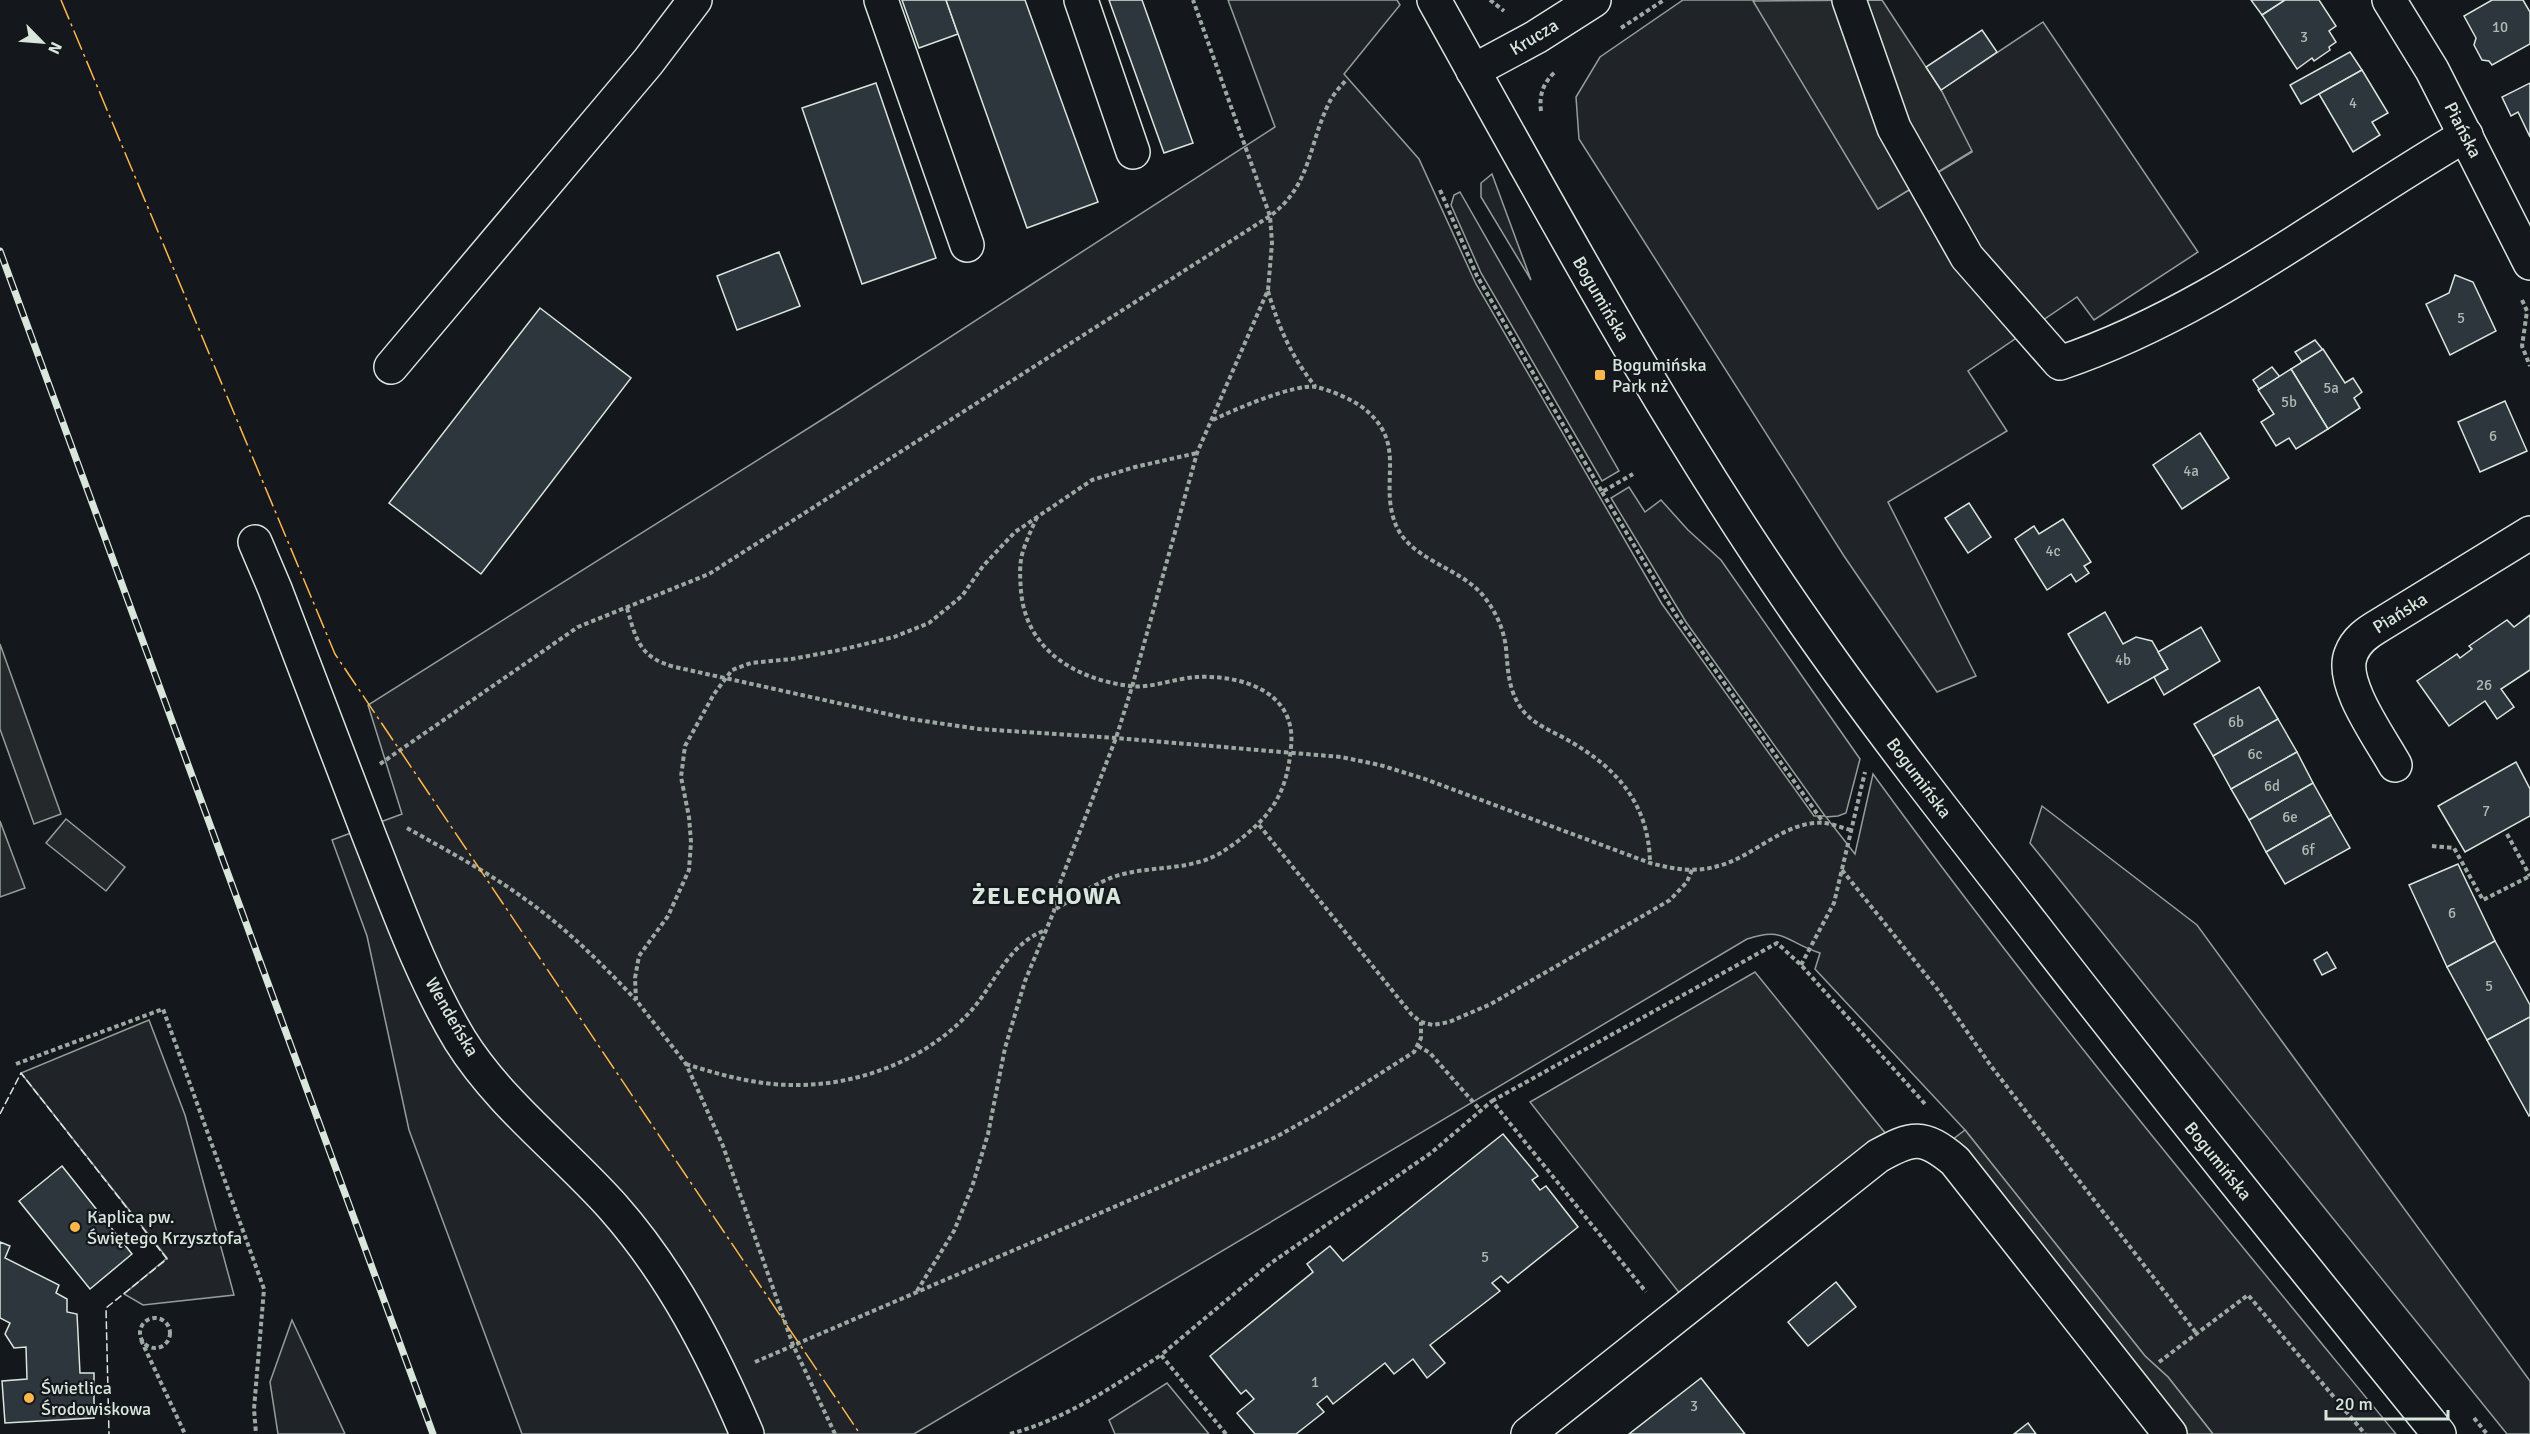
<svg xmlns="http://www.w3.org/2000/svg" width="2530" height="1434" viewBox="0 0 2530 1434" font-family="Signika,sans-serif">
  <rect width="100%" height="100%" fill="#14181c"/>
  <g fill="#202428" stroke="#939e99" stroke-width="1.5">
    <path d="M1228 0H1397L1400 5 1344 74 1419 159 1476 284 1662 604 1814 816H1825L1686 622 1611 498 1629 487 1645 512 1661 500 1688 530 1721 560 1860 759 1846 813 1838 816 1826 817 1855 854 1873 774C2038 1001 2218 1217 2396 1434H2213L2168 1377 2145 1356 1965 1130 1815 969 1820 953C1785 942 1785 926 1747 939L914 1434H522L409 1130 367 936 332 840 402 814 368 705 842 407 1275 127Z"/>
    <polygon points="1683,0 1754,0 1878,209 1972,152 1941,90 2043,22 2198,252 2094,320 2077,297 1968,371 2007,431 1888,502 1976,676 1937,692 1844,556 1579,139 1576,97 1600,57"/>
    <polygon points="1492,174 1531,280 1481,197 1481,183"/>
    <polygon points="1460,192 1619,471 1602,481 1481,273 1451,205 1454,195"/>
    <polygon points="2042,806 2197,925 2530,1381 2530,1434 2507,1434 2030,843"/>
    <polygon points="149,1020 185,1115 234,1295 143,1305 124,1294 167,1258 21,1073"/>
    <polygon points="292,1320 345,1434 278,1434 270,1382"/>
    <polygon points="1167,1383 1209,1434 1115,1434 1109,1420"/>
  </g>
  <g fill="#24282b" stroke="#939e99" stroke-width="1.5">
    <polygon points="1882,0 1941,90 1972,151 1878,209 1753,1"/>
    <polygon points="0,644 61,814 34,824 0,729"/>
    <polygon points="66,819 125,867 106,891 46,843"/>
    <polygon points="0,821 25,888 0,897"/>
    <polygon points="1755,972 1886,1134 1681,1295 1530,1102"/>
    <polygon points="1965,1130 2145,1356 2168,1377 2213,1434 2181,1434 1940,1149"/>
  </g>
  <g fill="#2c363c" stroke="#d8e6dc" stroke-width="1.5">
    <polygon points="902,0 946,0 958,34 919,48"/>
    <polygon points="946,0 1025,0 1098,202 1027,228"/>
    <polygon points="1109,0 1142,0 1193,143 1164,153"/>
    <polygon points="2251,0 2285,0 2262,15"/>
    <polygon points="2285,0 2319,0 2336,26 2329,31 2336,42 2329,47 2330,50 2314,61 2312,58 2297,69 2262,15"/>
    <polygon points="2492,0 2523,0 2530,12 2530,44 2492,65 2489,61 2482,60 2474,45 2476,38 2464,16"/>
    <polygon points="1982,30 1997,52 1941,90 1926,67"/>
    <polygon points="2350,52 2362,70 2301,104 2290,85"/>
    <polygon points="2362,70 2388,113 2372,122 2380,135 2353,152 2319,94"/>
    <polygon points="876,83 936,258 862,284 802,108"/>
    <polygon points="2530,83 2530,137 2518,112 2511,116 2502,97"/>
    <polygon points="779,252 800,306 737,330 717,276"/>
    <polygon points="2455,275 2473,282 2496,331 2450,355 2426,304 2449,293"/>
    <polygon points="540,308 631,378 481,574 389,503"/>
    <polygon points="2315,340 2323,350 2302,362 2295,352"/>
    <polygon points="2323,349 2345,383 2353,378 2362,392 2354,398 2360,408 2328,429 2291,369"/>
    <polygon points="2272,367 2280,377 2259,389 2253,380"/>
    <polygon points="2291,369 2328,429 2296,449 2289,438 2276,446 2261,422 2274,414 2258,390"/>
    <polygon points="2505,401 2527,451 2480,472 2458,422"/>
    <polygon points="2200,433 2229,478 2182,509 2153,465"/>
    <polygon points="1969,503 1991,537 1968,553 1945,518"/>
    <polygon points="2063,519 2091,562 2084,566 2089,573 2076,582 2071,574 2047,590 2015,539 2034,526 2039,534"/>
    <polygon points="2105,612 2123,644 2136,637 2152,641 2168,669 2108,703 2068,634"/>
    <polygon points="2530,615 2530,670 2501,689 2514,707 2497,719 2485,701 2449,726 2417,681 2457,654 2460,658 2472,649 2469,646 2507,620 2514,627"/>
    <polygon points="2201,627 2220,661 2164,695 2154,677 2168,669 2158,652"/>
    <polygon points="2259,687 2278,719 2213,756 2194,724"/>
    <polygon points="2278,719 2297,752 2231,789 2213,756"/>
    <polygon points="2297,752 2313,783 2249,820 2231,789"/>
    <polygon points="2516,762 2530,789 2530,816 2465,852 2438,806"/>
    <polygon points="2313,783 2331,815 2266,852 2249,820"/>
    <polygon points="2331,815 2350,848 2285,884 2266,852"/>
    <polygon points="2458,864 2495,941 2447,967 2409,885"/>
    <polygon points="2495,941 2530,1005 2530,1017 2487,1040 2447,967"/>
    <polygon points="2327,952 2336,968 2322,975 2314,960"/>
    <polygon points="2530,1017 2530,1115 2529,1116 2487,1040"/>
    <polygon points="1503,1134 1538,1176 1532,1180 1540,1190 1546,1186 1578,1227 1508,1283 1501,1276 1492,1283 1500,1291 1430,1345 1445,1363 1427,1378 1413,1359 1394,1374 1385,1363 1333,1404 1327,1396 1317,1404 1324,1412 1296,1434 1255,1434 1237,1413 1254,1399 1246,1390 1241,1394 1210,1356 1313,1272 1307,1264 1330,1246 1343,1261"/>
    <polygon points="62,1166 132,1254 90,1289 19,1201"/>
    <polygon points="0,1242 10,1246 5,1258 59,1285 56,1293 67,1299 67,1312 77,1314 80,1373 94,1373 94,1418 5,1423 2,1381 27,1379 26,1347 14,1348 5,1334 10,1323 0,1318"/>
    <polygon points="1836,1282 1856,1307 1808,1346 1788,1322"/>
    <polygon points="1701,1378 1745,1434 1629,1434"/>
    <polygon points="2028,1423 2036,1434 2014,1434"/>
  </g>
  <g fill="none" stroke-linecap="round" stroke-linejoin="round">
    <defs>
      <g id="minor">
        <polyline points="881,0 967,245"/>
        <polyline points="1081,0 1133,152"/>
        <path d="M1434 0C1557 221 1677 444 1824 650 1890 743 1961 833 2032 924 2165 1096 2302 1265 2439 1434"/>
        <path d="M1849 0 1894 128 1967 257 2060 363C2208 313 2332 213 2466 135"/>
        <polyline points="2389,0 2432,70 2530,263"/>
        <polyline points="1473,71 1536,37 1594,0"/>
        <polyline points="391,367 648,62 695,0"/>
        <path d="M255 542 275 589C307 672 338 755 370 838 397 906 422 977 460 1040 500 1104 563 1151 613 1207 672 1274 712 1352 747 1434"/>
        <path d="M2395 765C2381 739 2339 683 2351 654 2356 640 2368 632 2380 625L2530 533"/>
        <path d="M1528 1434 1878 1156C1912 1137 1923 1134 1955 1161L2170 1434"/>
      </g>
    </defs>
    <use href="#minor" stroke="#d8e6dc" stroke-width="36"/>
    <g stroke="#9da8a2" stroke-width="4" stroke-dasharray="4.5 3" stroke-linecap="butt">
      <polyline points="1490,0 1504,11"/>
      <polyline points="1621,28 1664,0"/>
      <path d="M1541 111C1539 95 1543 83 1555 72"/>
      <polyline points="1440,190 1477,276 1602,492 1633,474"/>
      <path d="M1268 291C1278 326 1292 358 1315 386"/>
      <polyline points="2522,300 2527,311 2522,346 2530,366"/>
      <path d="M1213 420C1233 410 1296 383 1316 387 1330 390 1351 399 1362 407 1408 442 1380 478 1394 520 1407 561 1461 566 1485 598 1496 612 1504 630 1506 648 1508 670 1508 689 1521 708 1532 724 1550 730 1566 739 1616 767 1649 803 1650 863"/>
      <polyline points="1602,492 1676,615 1823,822"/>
      <path d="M1037 517C1032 528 1027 539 1023 551 1019 564 1020 578 1021 591 1026 650 1075 679 1130 686 1149 689 1176 678 1197 677 1241 675 1297 691 1291 747 1287 792 1273 814 1238 841 1227 849 1216 857 1202 861 1174 870 1142 867 1113 877 1092 885 1073 899 1054 910"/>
      <path d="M627 608C636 640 640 658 675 667L910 719 979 729 1116 738 1341 757 1380 765 1425 779 1650 863C1673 869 1695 873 1718 866 1754 857 1785 820 1824 823 1833 824 1842 828 1851 830"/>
      <path d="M380 764 578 627 709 574 1270 216C1312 185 1308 144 1330 101 1334 93 1341 86 1347 79"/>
      <polyline points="1259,825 1412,1015 1421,1022 1433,1025 1449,1022 1491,1004 1670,900 1687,882 1692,870"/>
      <path d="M407 828C446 850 486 871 522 897 564 926 600 962 635 999"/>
      <polyline points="2507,834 2530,876"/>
      <polyline points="2432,846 2454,848 2483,900 2530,876"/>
      <polyline points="1842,870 1938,990 1991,1066 2197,1334"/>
      <polyline points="1801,965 1834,903 1865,772"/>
      <polyline points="1418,1046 1430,1053 1481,1111"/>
      <polyline points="16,1064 163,1009 264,1289 254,1409 256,1434"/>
      <path d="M686 1064C720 1075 757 1085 793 1085 858 1086 926 1060 970 1012 996 983 1007 944 1046 930"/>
      <polyline points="1492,1101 1777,943 1801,965 1925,1104"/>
      <polyline points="917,1291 954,1231 972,1187 988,1134 1005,1048 1025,981 1054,911 1058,888 1116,738 1132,687 1197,453 1268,290 1272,243 1270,216 1193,0"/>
      <circle cx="155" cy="1333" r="15"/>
      <polyline points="141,1340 185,1434"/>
      <polyline points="755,1362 1276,1137 1317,1114 1414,1052 1421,1038 1421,1022"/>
      <polyline points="2159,1362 2248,1295 2365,1434"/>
      <polyline points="2474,1418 2487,1434"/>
      <polyline points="835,1434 793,1345 723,1146 697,1088 686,1064 636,1000 635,978 639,956 668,916 689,870 691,842 689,817 681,777 685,746 714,694 732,670 751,663 792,659 840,650 894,637 929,623 962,596 983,566 1015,532 1092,480 1135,467 1197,453"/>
      <path d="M1010 1434C1066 1419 1114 1386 1161 1355"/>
      <polyline points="1226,1434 1161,1355 1271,1263 1431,1153 1492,1101 1646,1292"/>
    </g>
    <use href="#minor" stroke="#14181c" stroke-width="33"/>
    <defs>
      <polyline id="rail" points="0,251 433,1434"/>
    </defs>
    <use href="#rail" stroke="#d8e6dc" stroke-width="7"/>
    <use href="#rail" stroke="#14181c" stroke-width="4.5" stroke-dasharray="14" stroke-linecap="butt"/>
    <polyline stroke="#d8e6dc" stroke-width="1.5" stroke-dasharray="8 3" stroke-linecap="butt" points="0,1114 21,1073 167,1259 106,1308 109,1434"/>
    <polyline stroke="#ffb74d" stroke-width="1.5" stroke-dasharray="21 4.5 3 4.5" stroke-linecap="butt" points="61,0 335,654 860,1434"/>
  </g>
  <g fill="#ffb74d" stroke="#14181c" stroke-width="2">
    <rect x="1594" y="369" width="12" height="12" rx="3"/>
    <circle cx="75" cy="1227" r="6"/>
    <circle cx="29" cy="1398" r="6"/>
  </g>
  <g text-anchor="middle" stroke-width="4.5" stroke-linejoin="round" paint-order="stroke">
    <g font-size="15" fill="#adbab4">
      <text x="2500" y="32">10</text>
      <text x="2304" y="42">3</text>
      <text x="2353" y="108">4</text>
      <text x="2461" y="323">5</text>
      <text x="2331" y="393">5a</text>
      <text x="2289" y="407">5b</text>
      <text x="2493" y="441">6</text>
      <text x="2191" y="476">4a</text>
      <text x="2053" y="556">4c</text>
      <text x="2123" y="665">4b</text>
      <text x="2484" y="690">26</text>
      <text x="2236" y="727">6b</text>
      <text x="2255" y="759">6c</text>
      <text x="2272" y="791">6d</text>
      <text x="2486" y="816">7</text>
      <text x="2290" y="822">6e</text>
      <text x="2308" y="855">6f</text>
      <text x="2452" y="918">6</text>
      <text x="2489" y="991">5</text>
      <text x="1485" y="1262">5</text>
      <text x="1315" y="1387">1</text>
      <text x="1694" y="1411">3</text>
    </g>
    <g font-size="18" fill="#d8e6dc" stroke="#14181c">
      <text transform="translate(1534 37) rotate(-31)" y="6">Krucza</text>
      <text transform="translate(2463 130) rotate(63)" y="6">Piańska</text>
      <text transform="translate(1601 299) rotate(60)" y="6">Bogumińska</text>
      <text transform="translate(2400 613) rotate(-32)" y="6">Piańska</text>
      <text transform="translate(1919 778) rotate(53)" y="6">Bogumińska</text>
      <text transform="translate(452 1017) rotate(60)" y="6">Wendeńska</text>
      <text transform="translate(2218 1161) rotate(51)" y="6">Bogumińska</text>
    </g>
    <g font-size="18" fill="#d8e6dc" stroke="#14181c" text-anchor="start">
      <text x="1612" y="371">Bogumińska<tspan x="1612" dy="21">Park nż</tspan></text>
      <text x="87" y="1223">Kaplica pw.<tspan x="87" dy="21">Świętego Krzysztofa</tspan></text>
      <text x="41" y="1394">Świetlica<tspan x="41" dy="21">Środowiskowa</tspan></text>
    </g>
    <g font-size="24" font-weight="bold" letter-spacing="1.5" fill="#d8e6dc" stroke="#14181c">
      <text x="1047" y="904">ŻELECHOWA</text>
    </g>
  </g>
  <g transform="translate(42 42) rotate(115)" stroke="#14181c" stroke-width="4.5" paint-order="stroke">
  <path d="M0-4.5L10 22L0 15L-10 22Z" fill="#d8e6dc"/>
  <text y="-9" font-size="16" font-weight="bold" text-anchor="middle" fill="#d8e6dc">N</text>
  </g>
  <path d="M2326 1410v9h122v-9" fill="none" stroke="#d8e6dc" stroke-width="3"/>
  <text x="2335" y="1410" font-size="18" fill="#d8e6dc" stroke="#14181c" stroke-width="4.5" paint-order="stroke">20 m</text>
</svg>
